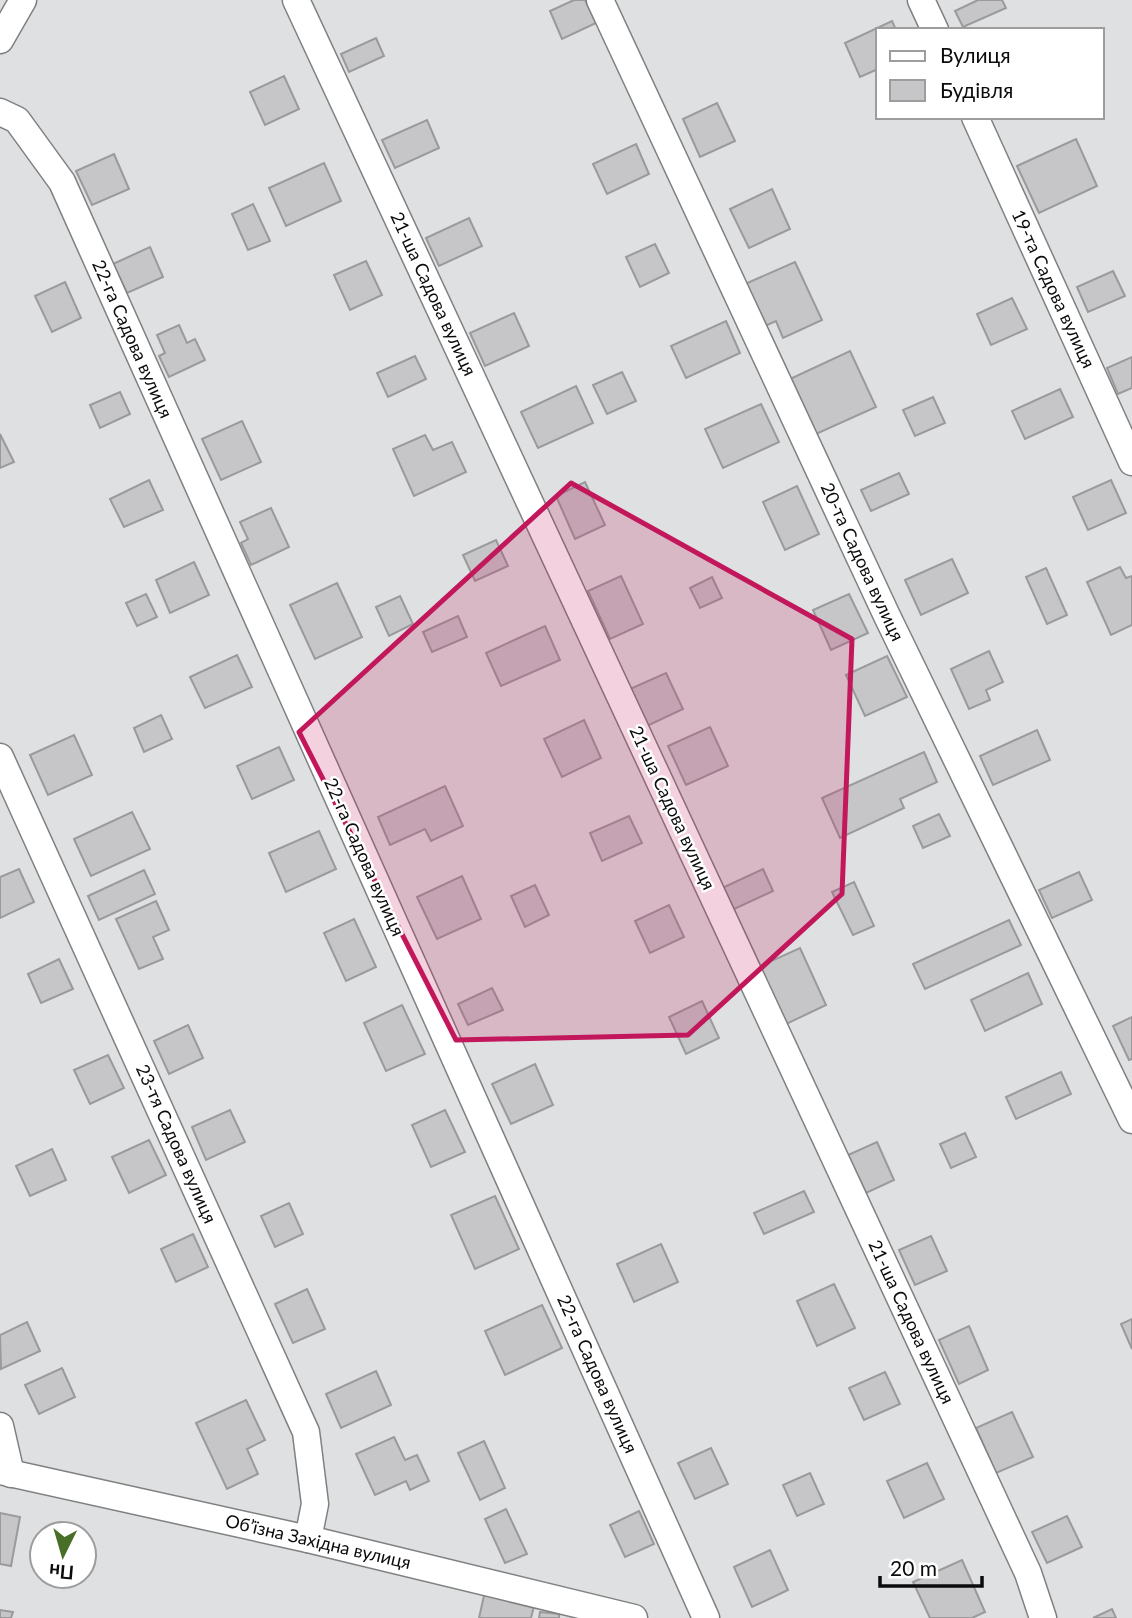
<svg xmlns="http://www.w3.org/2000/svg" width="1132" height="1618" viewBox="0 0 1132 1618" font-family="Lato,sans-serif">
  <rect width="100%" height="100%" fill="#dfe0e2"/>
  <g fill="#c6c6c8" stroke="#9a9a9c" stroke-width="2">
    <polygon points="574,0 585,0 596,23 562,39 550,11"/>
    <polygon points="978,0 1002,0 1006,8 963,27 955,11"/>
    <polygon points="892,21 896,30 878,30 878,69 860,77 845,43"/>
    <polygon points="376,38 384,56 349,72 341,54"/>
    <polygon points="284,76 299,109 265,125 250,92"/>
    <polygon points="717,103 735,141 700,157 683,119"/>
    <polygon points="427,120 439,148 395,168 382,140"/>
    <polygon points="1076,139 1097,186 1039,213 1017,166"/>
    <polygon points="636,144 649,174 607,194 593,164"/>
    <polygon points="114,154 129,189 92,205 76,171"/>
    <polygon points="324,163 341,201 286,226 269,188"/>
    <polygon points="772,189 790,229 749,248 730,209"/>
    <polygon points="253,204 270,241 248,250 232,214"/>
    <polygon points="469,218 482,246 439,266 426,238"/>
    <polygon points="655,244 669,273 640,287 626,257"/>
    <polygon points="150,247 163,277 127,293 113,264"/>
    <polygon points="366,261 382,295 350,310 334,275"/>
    <polygon points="795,262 822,320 783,338 776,321 765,326 745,284"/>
    <polygon points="1113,271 1125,296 1088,312 1077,287"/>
    <polygon points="65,282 81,318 52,332 35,296"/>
    <polygon points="1012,298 1027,329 991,345 977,314"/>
    <polygon points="514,313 529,346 485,366 470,333"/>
    <polygon points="726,321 740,353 686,378 671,346"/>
    <polygon points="179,325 187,343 195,339 205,360 169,377 159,356 165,353 157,335"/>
    <polygon points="850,351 876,407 816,434 790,379"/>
    <polygon points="415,356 426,379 388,397 377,373"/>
    <polygon points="1132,357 1132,388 1118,394 1107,368"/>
    <polygon points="622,372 636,401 607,414 593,385"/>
    <polygon points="576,386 593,423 538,448 521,412"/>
    <polygon points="1060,389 1073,417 1025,439 1012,411"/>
    <polygon points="120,392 130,414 100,428 90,405"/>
    <polygon points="933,397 945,423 915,436 903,410"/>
    <polygon points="761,404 779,442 723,468 705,429"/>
    <polygon points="242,421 261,462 221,480 202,439"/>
    <polygon points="0,434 14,462 0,468"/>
    <polygon points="425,435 433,450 452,442 466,472 414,496 393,449"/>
    <polygon points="899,473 909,494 871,511 861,490"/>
    <polygon points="149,480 163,510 124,527 110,499"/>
    <polygon points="1111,480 1126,513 1088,530 1073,497"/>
    <polygon points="585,482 605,525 575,539 556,496"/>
    <polygon points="797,486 819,534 785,550 763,502"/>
    <polygon points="271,508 289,547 251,565 241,543 248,539 240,522"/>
    <polygon points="496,540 508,566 475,581 463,555"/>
    <polygon points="952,559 968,593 921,615 905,580"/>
    <polygon points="194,562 209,595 170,613 156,580"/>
    <polygon points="1120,567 1126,578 1132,576 1132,625 1111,635 1087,582"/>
    <polygon points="1046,568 1067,615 1047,624 1026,577"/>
    <polygon points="621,576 643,624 610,639 588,591"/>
    <polygon points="712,577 722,598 700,608 690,588"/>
    <polygon points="337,583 362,637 315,659 290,605"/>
    <polygon points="146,594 157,617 137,626 126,603"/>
    <polygon points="849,594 868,633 831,650 813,610"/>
    <polygon points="400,596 413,624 389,636 376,607"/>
    <polygon points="458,616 467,637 432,652 423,632"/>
    <polygon points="545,626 560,660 501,686 486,653"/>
    <polygon points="989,651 1003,682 986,690 990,700 969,709 951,669"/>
    <polygon points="237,655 252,687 205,708 190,677"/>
    <polygon points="887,656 907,697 865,716 846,675"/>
    <polygon points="666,673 683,709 647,726 630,689"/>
    <polygon points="161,715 172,739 144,752 134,728"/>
    <polygon points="584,720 601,758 562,777 544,739"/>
    <polygon points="710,727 728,766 686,785 668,746"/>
    <polygon points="1037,730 1050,760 993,785 980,756"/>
    <polygon points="74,735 92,775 48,795 30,755"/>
    <polygon points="279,747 294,780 252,799 237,766"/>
    <polygon points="924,752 937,782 900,799 904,808 840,838 822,798"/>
    <polygon points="445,786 463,826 431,841 425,829 390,845 378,817"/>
    <polygon points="132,812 150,849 91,876 74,839"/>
    <polygon points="939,814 950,836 923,848 913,826"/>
    <polygon points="629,816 642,843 602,861 590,833"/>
    <polygon points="319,831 336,869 286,892 269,853"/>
    <polygon points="19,869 34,902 0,918 0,877"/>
    <polygon points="763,869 773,891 730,911 720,889"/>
    <polygon points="144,870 155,894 99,920 88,896"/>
    <polygon points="1079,872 1092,900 1052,918 1039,890"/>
    <polygon points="462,876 481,919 437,939 417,897"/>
    <polygon points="854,882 874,926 853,935 832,892"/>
    <polygon points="535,885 549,915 525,927 511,896"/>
    <polygon points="156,901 169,930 153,937 163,959 139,969 116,919"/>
    <polygon points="669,905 684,937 650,953 635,921"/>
    <polygon points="354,919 376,967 346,981 324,933"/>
    <polygon points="1009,920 1021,945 925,989 913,964"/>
    <polygon points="800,948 826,1005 782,1026 756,968"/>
    <polygon points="59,959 73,989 41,1003 28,974"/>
    <polygon points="1028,973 1042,1004 985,1031 971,1000"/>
    <polygon points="492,988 503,1010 468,1025 458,1004"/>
    <polygon points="702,1001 719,1038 686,1054 669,1017"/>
    <polygon points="402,1005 425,1054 386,1071 364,1023"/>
    <polygon points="1132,1017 1132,1059 1129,1060 1113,1026"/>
    <polygon points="188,1025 203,1058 169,1074 154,1041"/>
    <polygon points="108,1055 124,1088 90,1104 74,1070"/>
    <polygon points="535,1064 553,1105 511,1124 492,1084"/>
    <polygon points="1061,1072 1071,1094 1016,1119 1006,1097"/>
    <polygon points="230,1110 245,1142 206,1160 192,1127"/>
    <polygon points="445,1110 465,1152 431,1167 412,1125"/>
    <polygon points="965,1133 976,1157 951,1168 940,1144"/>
    <polygon points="149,1140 166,1175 129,1193 112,1157"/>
    <polygon points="877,1142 894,1180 866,1193 848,1155"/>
    <polygon points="52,1149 66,1180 30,1196 16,1166"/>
    <polygon points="804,1191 814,1212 764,1234 754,1213"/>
    <polygon points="495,1196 519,1249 475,1269 451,1215"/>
    <polygon points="289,1203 303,1234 275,1247 261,1216"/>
    <polygon points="193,1234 208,1267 176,1282 161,1249"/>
    <polygon points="931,1236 947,1271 915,1285 899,1250"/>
    <polygon points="661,1244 678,1282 634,1302 617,1264"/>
    <polygon points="834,1284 855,1328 817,1346 797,1301"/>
    <polygon points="307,1289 325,1329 293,1343 275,1304"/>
    <polygon points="542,1305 562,1348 505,1375 485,1331"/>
    <polygon points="1132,1319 1132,1349 1121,1324"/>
    <polygon points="27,1322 40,1351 1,1369 0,1335"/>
    <polygon points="969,1326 988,1370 959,1384 939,1340"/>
    <polygon points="62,1368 75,1397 39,1414 25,1385"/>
    <polygon points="376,1371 391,1405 341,1428 326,1394"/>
    <polygon points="885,1372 900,1404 864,1420 849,1388"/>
    <polygon points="246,1400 265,1440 247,1449 258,1474 227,1489 196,1423"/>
    <polygon points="1012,1412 1033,1457 996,1473 976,1428"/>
    <polygon points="394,1437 405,1460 417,1455 429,1481 410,1490 406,1481 375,1495 356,1454"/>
    <polygon points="484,1441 505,1488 480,1500 458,1453"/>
    <polygon points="711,1448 728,1484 695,1499 678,1463"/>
    <polygon points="927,1463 944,1499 904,1518 887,1481"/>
    <polygon points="810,1473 824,1504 797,1516 783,1485"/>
    <polygon points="506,1509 527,1554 505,1563 485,1519"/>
    <polygon points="639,1511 654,1544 625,1557 610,1525"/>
    <polygon points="0,1513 20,1517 11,1566 0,1564"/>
    <polygon points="1067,1516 1082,1547 1047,1563 1032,1532"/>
    <polygon points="770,1550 788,1590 752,1607 734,1567"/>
    <polygon points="962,1560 985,1612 972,1618 930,1618 913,1582"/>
    <polygon points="485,1591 535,1602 531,1618 479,1618"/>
    <polygon points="1112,1609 1116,1618 1093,1618"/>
    <polygon points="0,1610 13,1612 11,1618 0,1618"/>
    <polygon points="540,1612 559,1614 559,1618 539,1618"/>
  </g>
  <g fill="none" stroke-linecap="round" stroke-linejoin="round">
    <defs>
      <g id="street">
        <polyline points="296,0 1028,1573 1043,1618"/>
        <polyline points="600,0 887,616 1132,1120"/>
        <polyline points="921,0 935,30"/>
        <polyline points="0,40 23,0"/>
        <polyline points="0,112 17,120 62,182 706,1618"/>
        <polyline points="975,117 1132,462"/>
        <polyline points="0,757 306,1432 315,1504 308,1539"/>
        <polyline points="0,1426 11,1474"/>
        <polyline points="0,1471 308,1539 634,1618"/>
      </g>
    </defs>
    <use href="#street" stroke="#7f8081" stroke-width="29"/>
    <use href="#street" stroke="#fff" stroke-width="26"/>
  </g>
  <path fill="#c2185b" fill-opacity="0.2" stroke="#c2185b" stroke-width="5" stroke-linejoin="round" d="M571 483 852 639 842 894 688 1035 456 1040 299 732Z"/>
  <g text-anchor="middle" stroke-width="5" stroke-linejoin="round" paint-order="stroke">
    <g font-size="18" fill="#0b0b0c" stroke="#fff">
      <text transform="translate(1053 289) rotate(65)" y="6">19-та Садова вулиця</text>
      <text transform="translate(433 294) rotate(65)" y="6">21-ша Садова вулиця</text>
      <text transform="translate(132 339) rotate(66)" y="6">22-га Садова вулиця</text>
      <text transform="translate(862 562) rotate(65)" y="6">20-та Садова вулиця</text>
      <text transform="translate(672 808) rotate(65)" y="6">21-ша Садова вулиця</text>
      <text transform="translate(364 857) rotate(66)" y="6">22-га Садова вулиця</text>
      <text transform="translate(176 1144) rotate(66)" y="6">23-тя Садова вулиця</text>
      <text transform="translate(911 1322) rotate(65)" y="6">21-ша Садова вулиця</text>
      <text transform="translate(597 1374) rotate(66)" y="6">22-га Садова вулиця</text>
      <text transform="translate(318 1542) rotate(13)" y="6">Обʼїзна Західна вулиця</text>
    </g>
  </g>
  <rect x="876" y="28" width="228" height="91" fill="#ffffff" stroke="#9d9d9e" stroke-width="2"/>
  <rect x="890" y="51" width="35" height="10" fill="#ffffff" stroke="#9d9d9e" stroke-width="2"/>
  <text x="940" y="63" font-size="21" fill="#0b0b0c">Вулиця</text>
  <rect x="890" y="80" width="35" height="21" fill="#c6c6c8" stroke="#9d9d9e" stroke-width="2"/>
  <text x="940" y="98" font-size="21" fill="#0b0b0c">Будівля</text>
  <g transform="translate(63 1555) rotate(185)"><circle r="33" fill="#ffffff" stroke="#9d9d9e" stroke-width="2"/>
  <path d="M0-5L12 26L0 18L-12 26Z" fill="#486e28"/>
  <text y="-10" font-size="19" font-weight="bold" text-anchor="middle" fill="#0b0b0c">Пн</text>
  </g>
  <path d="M880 1576v10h102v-10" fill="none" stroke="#0b0b0c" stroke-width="3.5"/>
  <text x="890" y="1576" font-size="21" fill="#0b0b0c" stroke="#ffffff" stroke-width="5" paint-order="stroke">20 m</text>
</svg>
